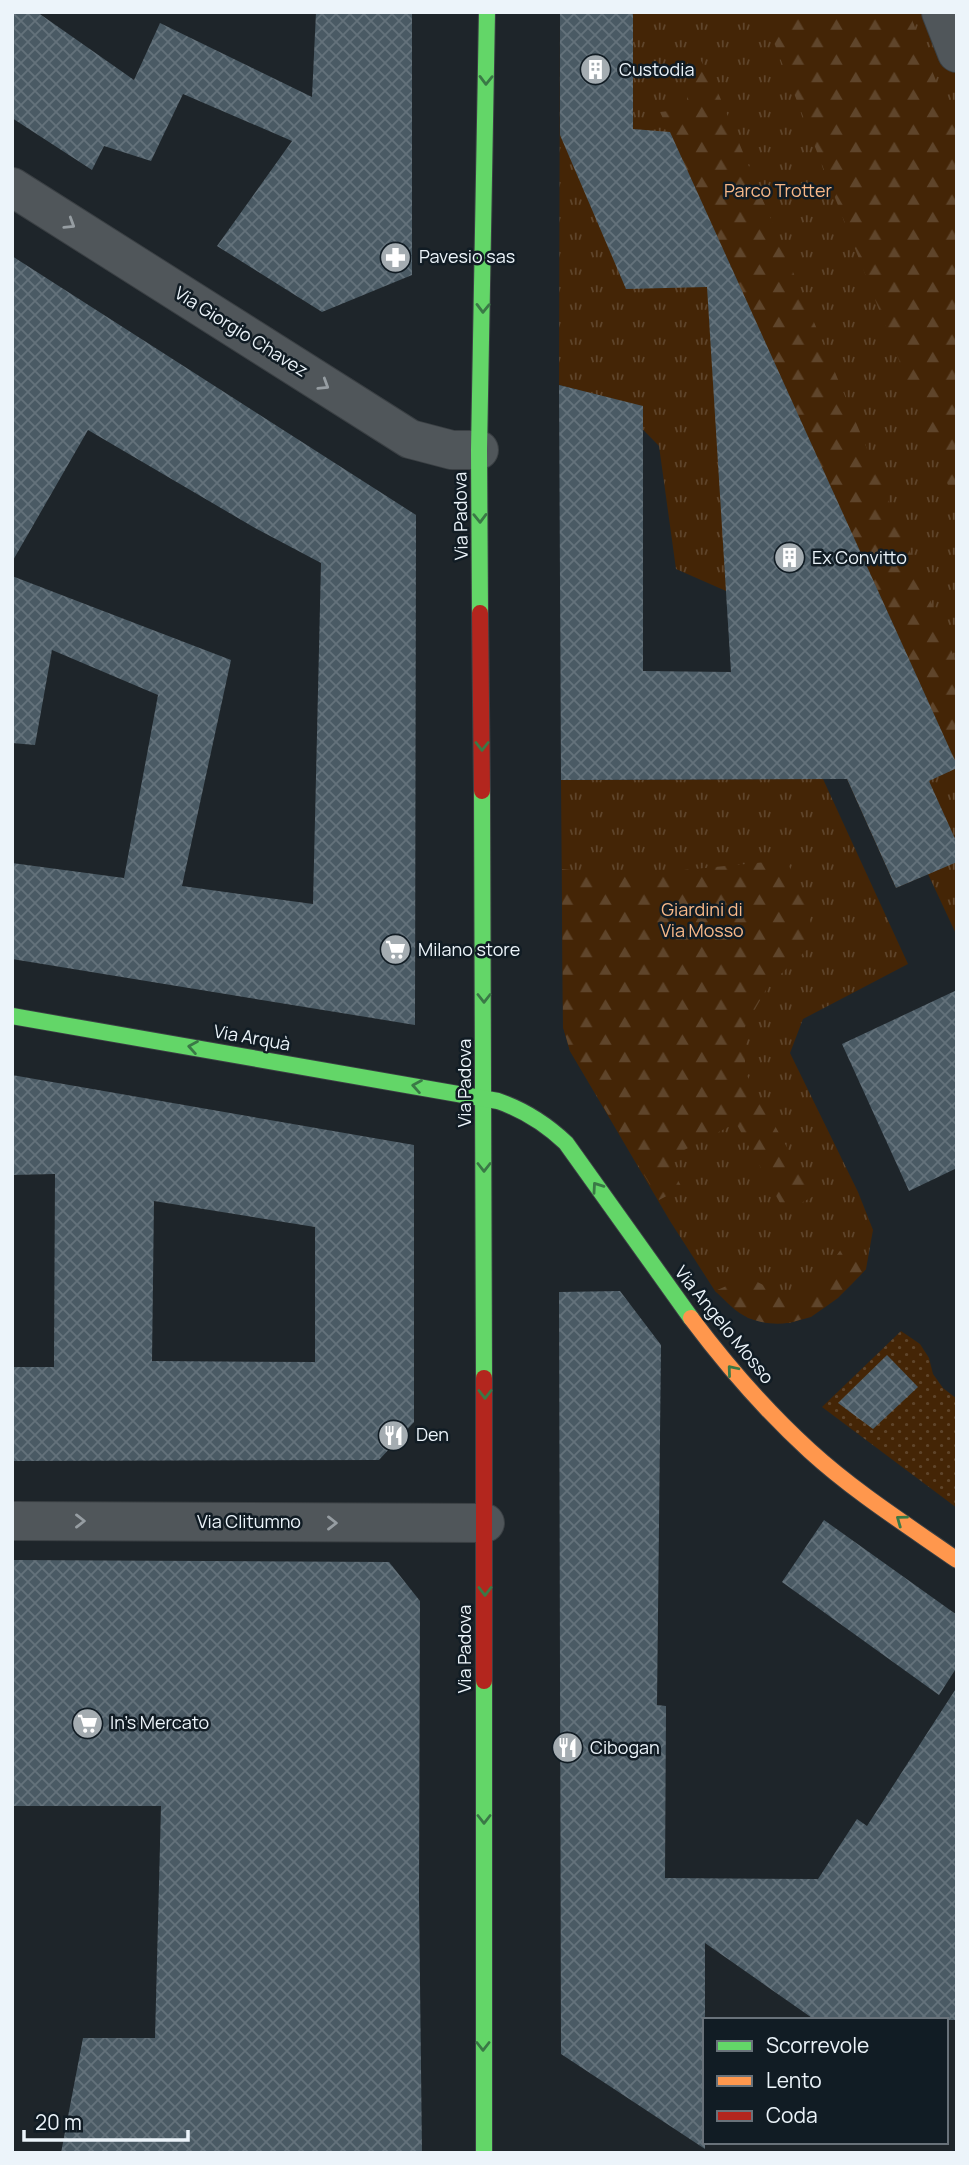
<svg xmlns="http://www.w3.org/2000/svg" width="969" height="2165" viewBox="0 0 969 2165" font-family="Manrope,sans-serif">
  <defs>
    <pattern id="grass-tufts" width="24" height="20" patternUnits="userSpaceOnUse" patternTransform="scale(1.75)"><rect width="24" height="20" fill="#442506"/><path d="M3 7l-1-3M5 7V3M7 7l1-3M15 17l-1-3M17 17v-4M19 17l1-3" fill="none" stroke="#5f452b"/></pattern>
    <pattern id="forest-firs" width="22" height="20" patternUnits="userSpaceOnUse" patternTransform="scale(1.75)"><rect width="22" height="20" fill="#442506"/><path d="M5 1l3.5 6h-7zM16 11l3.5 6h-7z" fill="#5f452b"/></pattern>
    <pattern id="garden-dots" width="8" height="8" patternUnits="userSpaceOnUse" patternTransform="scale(1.75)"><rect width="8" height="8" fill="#442506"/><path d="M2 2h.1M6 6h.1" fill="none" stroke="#5f452b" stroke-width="1.8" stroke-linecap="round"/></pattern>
    <pattern id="building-cross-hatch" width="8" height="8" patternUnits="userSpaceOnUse" patternTransform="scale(1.75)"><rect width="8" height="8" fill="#4a5a64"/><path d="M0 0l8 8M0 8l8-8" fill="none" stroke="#64727b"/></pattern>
  </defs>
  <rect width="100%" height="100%" fill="#1e252a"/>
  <g fill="url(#grass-tufts)">
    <polygon points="560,12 957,12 957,936 928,874 896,888 767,601 726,591 676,569 659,446 613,399 559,385"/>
    <polygon points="823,779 908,964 803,1019 790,1053 858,1192 873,1230 866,1269 838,1298 811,1317 789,1323 768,1323 748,1318 715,1291 670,1221 570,1051 563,1027 561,780"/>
  </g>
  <g fill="url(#forest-firs)">
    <polygon points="762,12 909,12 957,134 957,508"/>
    <polygon points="687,34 719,95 957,664 957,765 660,112 687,109"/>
    <polygon points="786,860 807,902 814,943 768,986 745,1027 745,1072 814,1196 785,1212 736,1123 667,1159 682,1188 659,1200 570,1051 563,1027 562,869 622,876"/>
    <path d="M842 1248 866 1269C836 1302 798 1338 749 1318 736 1313 725 1300 715 1291L747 1277 786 1296 812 1289Z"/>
  </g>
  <polygon fill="url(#garden-dots)" points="901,1331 920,1344 929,1358 933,1374 943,1388 957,1399 957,1508 822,1407"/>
  <g fill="url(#building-cross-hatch)" fill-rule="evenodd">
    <polygon points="12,12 37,12 134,80 160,23 312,97 316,12 412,12 412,275 322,312 217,246 292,141 183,94 151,161 104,146 92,170 12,118"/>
    <polygon points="560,12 633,12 633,129 670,132 957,765 957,768 929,781 957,843 957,862 896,888 847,779 561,780 559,385 643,406 643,671 731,672 707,287 626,289 560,135"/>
    <polygon points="12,256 416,515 415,1025 12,959 12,863 124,878 158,695 52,650 35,745 12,743 12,576 231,660 182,886 313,904 321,563 255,528 88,430 12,562"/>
    <polygon points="957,990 957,1168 909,1191 842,1044"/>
    <path d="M12 1075 414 1145V1422L379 1460 12 1461V1367H54L55 1174 12 1175ZM154 1201 315 1227V1362L152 1361Z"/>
    <polygon points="620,1291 661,1345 657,1705 666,1706 665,1878 818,1879 857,1819 867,1826 957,1687 957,2020 815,2020 705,1943 705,2149 561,2054 559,1292"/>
    <polygon points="887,1355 918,1387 873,1429 838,1403"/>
    <polygon points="824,1520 957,1615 957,1667 939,1695 782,1582"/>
    <polygon points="12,1560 389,1562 420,1601 419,1897 422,2153 61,2153 83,2038 155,2038 161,1806 12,1806"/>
  </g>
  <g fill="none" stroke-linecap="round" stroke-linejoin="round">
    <defs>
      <g id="street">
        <polyline points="941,12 957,53"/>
        <polyline points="12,187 410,439 452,450 479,450"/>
        <polyline points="12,1521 485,1523"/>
      </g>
      <g id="fast">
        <polyline points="480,613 479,450 487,12"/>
        <polyline points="482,791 484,1378"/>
        <path d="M12 1016 498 1101C524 1110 546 1124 566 1143L691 1318"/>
        <polyline points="484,1681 484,2153"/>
      </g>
      <path id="slow" d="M691 1318C727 1366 766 1411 810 1451 855 1492 907 1525 957 1560"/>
      <g id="jam">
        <polyline points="480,613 482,791"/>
        <polyline points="484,1378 484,1681"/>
      </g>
    </defs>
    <use href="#street" stroke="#3b4044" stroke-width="40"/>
    <use href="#fast" stroke="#3b4044" stroke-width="18"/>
    <use href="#slow" stroke="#3b4044" stroke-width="18"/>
    <use href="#jam" stroke="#3b4044" stroke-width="18"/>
    <use href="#street" stroke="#50565a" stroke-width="38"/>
    <use href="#fast" stroke="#63d668" stroke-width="16"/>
    <use href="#slow" stroke="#ff974d" stroke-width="16"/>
    <use href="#jam" stroke="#b3261e" stroke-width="16"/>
  </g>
  <defs><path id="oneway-chevron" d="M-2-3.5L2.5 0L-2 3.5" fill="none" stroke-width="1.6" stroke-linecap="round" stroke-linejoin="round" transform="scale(1.75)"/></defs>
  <g stroke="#3a7946">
    <use href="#oneway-chevron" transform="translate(486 80) rotate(91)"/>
    <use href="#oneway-chevron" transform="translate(483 308) rotate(91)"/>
    <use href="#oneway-chevron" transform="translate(480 518) rotate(89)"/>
    <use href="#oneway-chevron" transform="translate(482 746) rotate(90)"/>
    <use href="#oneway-chevron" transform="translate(484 998) rotate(90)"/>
    <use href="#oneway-chevron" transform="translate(193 1047) rotate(-170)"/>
    <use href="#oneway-chevron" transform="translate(417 1086) rotate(-170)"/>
    <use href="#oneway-chevron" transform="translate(484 1167) rotate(90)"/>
    <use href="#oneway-chevron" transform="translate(597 1187) rotate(-125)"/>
    <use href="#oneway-chevron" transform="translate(732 1370) rotate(-130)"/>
    <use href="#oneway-chevron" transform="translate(485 1394) rotate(90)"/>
    <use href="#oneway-chevron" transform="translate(901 1520) rotate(-144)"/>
    <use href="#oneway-chevron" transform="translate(485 1591) rotate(90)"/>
    <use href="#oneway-chevron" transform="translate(484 1819) rotate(90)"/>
    <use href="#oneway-chevron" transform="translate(483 2046) rotate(90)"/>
  </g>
  <g stroke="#969da2">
    <use href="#oneway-chevron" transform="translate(70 224) rotate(32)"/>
    <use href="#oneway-chevron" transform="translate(324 385) rotate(32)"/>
    <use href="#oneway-chevron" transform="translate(80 1521)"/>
    <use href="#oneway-chevron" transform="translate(332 1523)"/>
  </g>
  <defs>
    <symbol id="building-disc" viewBox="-11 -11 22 22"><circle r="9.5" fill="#a4acb1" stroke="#111c24"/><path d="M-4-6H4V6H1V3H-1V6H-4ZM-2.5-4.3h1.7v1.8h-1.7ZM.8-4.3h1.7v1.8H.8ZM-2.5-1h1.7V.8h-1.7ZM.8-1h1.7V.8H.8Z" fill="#fff"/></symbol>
    <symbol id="pharmacy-disc" viewBox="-11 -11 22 22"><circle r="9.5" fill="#a4acb1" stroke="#111c24"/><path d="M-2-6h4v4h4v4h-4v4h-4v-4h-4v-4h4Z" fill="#fff"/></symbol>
    <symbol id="supermarket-disc" viewBox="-11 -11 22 22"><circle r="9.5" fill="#a4acb1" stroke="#111c24"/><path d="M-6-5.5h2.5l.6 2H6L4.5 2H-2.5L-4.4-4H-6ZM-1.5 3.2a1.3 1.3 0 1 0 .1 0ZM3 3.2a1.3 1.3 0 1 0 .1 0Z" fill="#fff"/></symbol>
    <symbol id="restaurant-disc" viewBox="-11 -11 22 22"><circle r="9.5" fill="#a4acb1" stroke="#111c24"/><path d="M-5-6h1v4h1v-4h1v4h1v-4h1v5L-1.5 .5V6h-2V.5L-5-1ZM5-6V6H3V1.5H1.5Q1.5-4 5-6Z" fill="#fff"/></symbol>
  </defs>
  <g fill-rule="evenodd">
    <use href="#building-disc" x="578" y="52" width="35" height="35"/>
    <use href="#pharmacy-disc" x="378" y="240" width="35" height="35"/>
    <use href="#building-disc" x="772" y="540" width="35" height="35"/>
    <use href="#supermarket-disc" x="378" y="932" width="35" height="35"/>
    <use href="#restaurant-disc" x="376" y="1418" width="35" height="35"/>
    <use href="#supermarket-disc" x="70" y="1706" width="35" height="35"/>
    <use href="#restaurant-disc" x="550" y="1730" width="35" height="35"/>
  </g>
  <g text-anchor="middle" stroke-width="5" stroke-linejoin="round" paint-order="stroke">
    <g font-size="18" fill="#ecf4fa" stroke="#111c24" text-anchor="start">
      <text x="619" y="76">Custodia</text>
      <text x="419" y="263">Pavesio sas</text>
      <text x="812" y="564">Ex Convitto</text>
      <text x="418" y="956">Milano store</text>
      <text x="416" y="1441">Den</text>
      <text x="110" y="1729">In's Mercato</text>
      <text x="590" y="1754">Cibogan</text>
    </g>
    <g font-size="18" fill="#f9b989" stroke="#111c24">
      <text x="778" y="197">Parco Trotter</text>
      <text x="702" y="916">Giardini di<tspan x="702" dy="21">Via Mosso</tspan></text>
    </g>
    <g font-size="18" fill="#ecf4fa" stroke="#111c24">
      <text transform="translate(241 332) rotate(32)" y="6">Via Giorgio Chavez</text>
      <text transform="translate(461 516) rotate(-91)" y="6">Via Padova</text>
      <text transform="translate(252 1038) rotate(10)" y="6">Via Arquà</text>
      <text transform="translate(465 1083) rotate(-90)" y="6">Via Padova</text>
      <text transform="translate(724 1325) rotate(51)" y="6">Via Angelo Mosso</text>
      <text x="249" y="1528">Via Clitumno</text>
      <text transform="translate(465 1649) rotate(-90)" y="6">Via Padova</text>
    </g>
  </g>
  <rect width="969" height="2165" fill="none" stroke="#ecf4fa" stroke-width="28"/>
  <rect x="703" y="2018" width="245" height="126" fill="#111c24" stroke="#69727a" stroke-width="2"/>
  <rect x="717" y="2041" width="35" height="10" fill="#63d668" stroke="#69727a" stroke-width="2"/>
  <text x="766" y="2053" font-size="21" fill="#ecf4fa">Scorrevole</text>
  <rect x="717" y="2076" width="35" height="10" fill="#ff974d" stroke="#69727a" stroke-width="2"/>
  <text x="766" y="2088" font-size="21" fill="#ecf4fa">Lento</text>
  <rect x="717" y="2111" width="35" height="10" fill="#b3261e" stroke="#69727a" stroke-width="2"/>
  <text x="766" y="2123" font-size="21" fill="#ecf4fa">Coda</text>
  <path d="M24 2130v10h164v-10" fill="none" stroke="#ecf4fa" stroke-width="3.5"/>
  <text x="35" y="2130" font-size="21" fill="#ecf4fa" stroke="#111c24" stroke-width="5" paint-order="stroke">20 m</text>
</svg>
